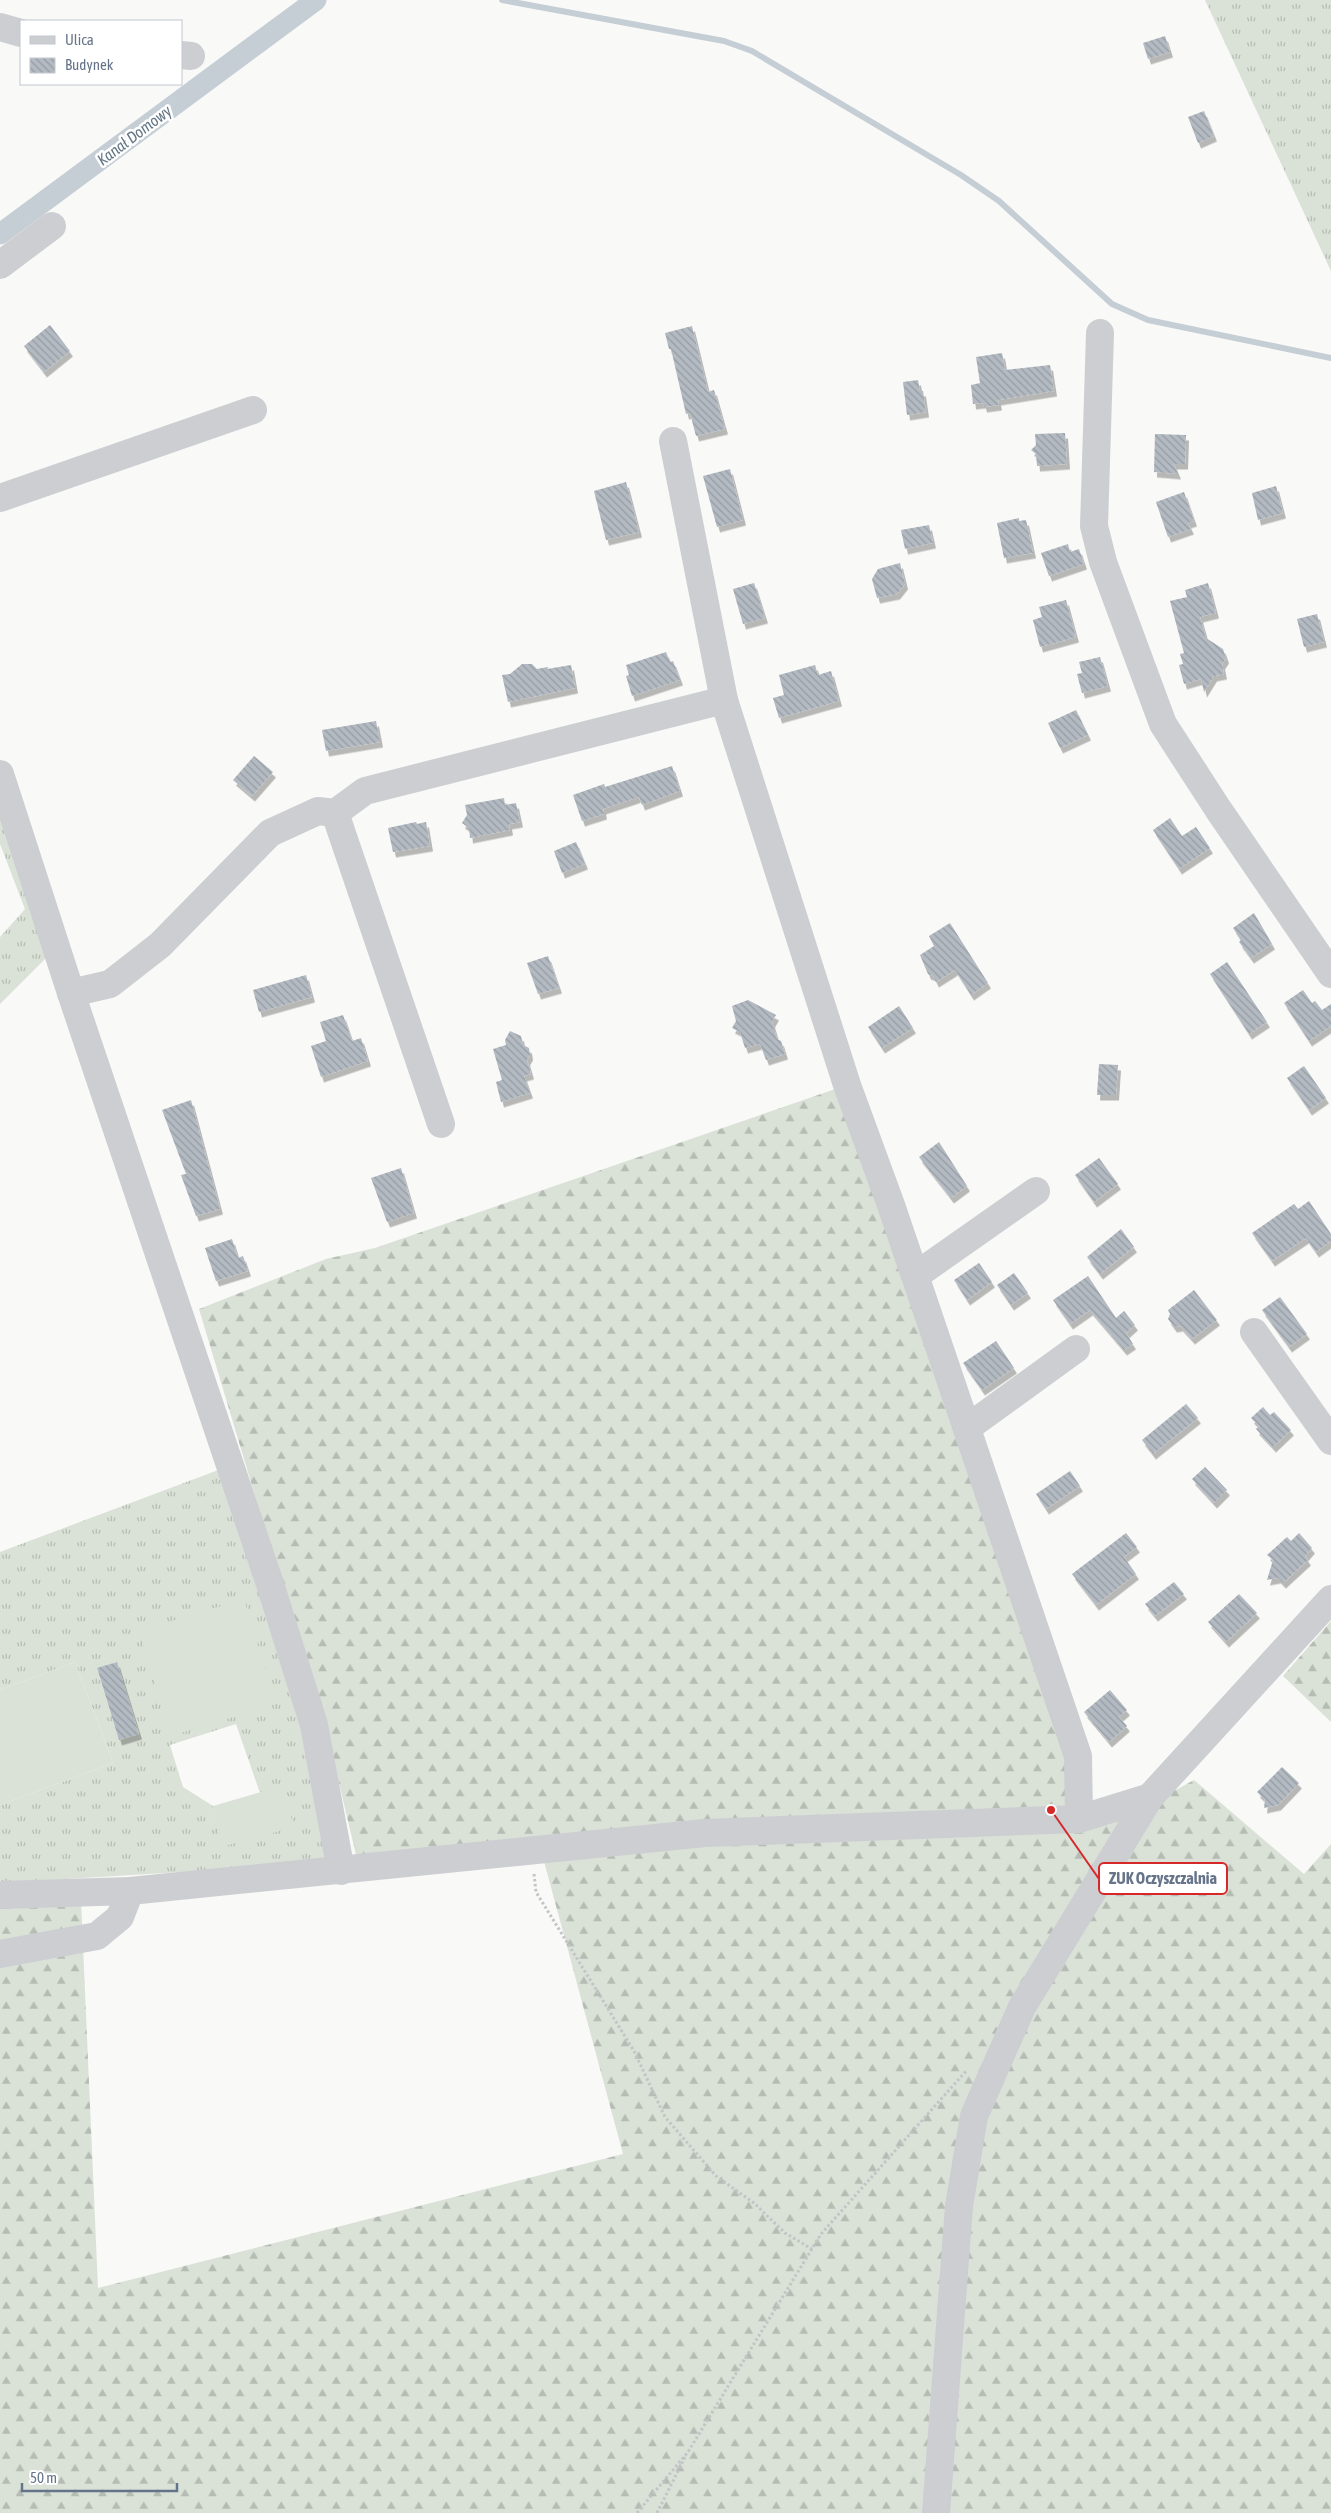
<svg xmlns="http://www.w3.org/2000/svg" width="1331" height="2513" viewBox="0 0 1331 2513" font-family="'Asap Condensed',sans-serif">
  <defs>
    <pattern id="grass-tufts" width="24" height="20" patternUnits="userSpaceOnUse" patternTransform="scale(1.25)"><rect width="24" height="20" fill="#dae2d7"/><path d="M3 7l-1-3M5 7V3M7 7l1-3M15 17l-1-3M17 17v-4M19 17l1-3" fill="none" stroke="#b5bcb4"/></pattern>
    <pattern id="forest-firs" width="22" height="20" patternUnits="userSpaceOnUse" patternTransform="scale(1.25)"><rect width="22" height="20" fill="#dae2d7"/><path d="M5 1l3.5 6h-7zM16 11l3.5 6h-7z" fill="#b5bcb4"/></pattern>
    <pattern id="building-back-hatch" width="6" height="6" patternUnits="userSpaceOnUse" patternTransform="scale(1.25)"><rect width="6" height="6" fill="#b4bac1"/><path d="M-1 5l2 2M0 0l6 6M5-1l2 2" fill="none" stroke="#969ca3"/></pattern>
    <filter id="shadow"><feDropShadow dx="3" dy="5.5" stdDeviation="0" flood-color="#0004"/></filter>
  </defs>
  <rect width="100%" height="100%" fill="#f9f9f7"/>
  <g fill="url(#grass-tufts)" fill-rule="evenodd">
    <polygon points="1205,0 1331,0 1331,271"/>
    <polygon points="0,796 47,957 0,1004 0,937 25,909 0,844"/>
    <path d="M221 1469 297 1697 332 1863 0 1883V1805L113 1763 75 1662 0 1690V1552ZM116 1662 139 1733 119 1740 97 1669ZM236 1724 260 1793 282 1787 222 1846 213 1806 183 1787 170 1745Z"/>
  </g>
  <g fill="url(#forest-firs)">
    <polygon points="847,1085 1088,1811 1134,1813 1194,1780 1304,1874 1331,1844 1331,2513 0,2513 0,1903 81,1900 98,2288 623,2154 538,1839 356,1855 331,1749 199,1309 326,1259 375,1248"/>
    <polygon points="1331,1621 1331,1722 1283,1676"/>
  </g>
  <g fill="#dae2d7">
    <polygon points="244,1599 276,1704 171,1736 139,1631"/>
    <polygon points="75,1662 113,1763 0,1805 0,1690"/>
    <polygon points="282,1786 294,1827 221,1847 213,1806"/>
  </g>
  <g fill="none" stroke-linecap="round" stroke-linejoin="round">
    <polyline stroke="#c5ced5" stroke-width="6" points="502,0 724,41 752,51 961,175 999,201 1112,304 1148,320 1331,358"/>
    <polyline stroke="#c5ced5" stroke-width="21" points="0,234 316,0"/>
  </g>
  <g fill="url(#building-back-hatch)" filter="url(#shadow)">
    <polygon points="1165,36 1170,52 1148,59 1143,43"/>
    <polygon points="1204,111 1214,136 1198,143 1188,117"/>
    <polygon points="50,325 70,351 44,372 24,346"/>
    <polygon points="692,326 708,392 714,390 725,429 696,436 690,413 686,414 671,349 669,349 665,333"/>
    <polygon points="1002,353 1005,370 1050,365 1054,391 998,400 999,405 984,407 983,403 973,404 971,385 980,383 976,357"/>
    <polygon points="918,380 920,391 923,391 926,412 907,415 903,382"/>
    <polygon points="1065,433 1067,464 1037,466 1036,454 1031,450 1036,445 1035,434"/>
    <polygon points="1155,434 1186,435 1185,464 1174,464 1178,474 1154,472"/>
    <polygon points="730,469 743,520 717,527 703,476"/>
    <polygon points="626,482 639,532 606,540 594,491"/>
    <polygon points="1276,486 1283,513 1258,520 1252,493"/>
    <polygon points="1184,492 1194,521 1188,523 1191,529 1168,537 1156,502"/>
    <polygon points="1019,518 1019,521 1026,520 1033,553 1004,558 997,523"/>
    <polygon points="929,525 933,543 905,549 901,530"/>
    <polygon points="1068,544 1070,552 1079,549 1084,564 1049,576 1041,553"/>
    <polygon points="900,563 905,584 897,594 877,598 872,579 878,569"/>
    <polygon points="754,583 765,618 743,624 733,589"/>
    <polygon points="1208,583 1216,613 1200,617 1206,638 1223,649 1226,658 1222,664 1224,674 1214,676 1204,692 1201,679 1184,684 1179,665 1183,664 1180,654 1184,653 1170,601 1187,597 1185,590"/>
    <polygon points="1066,600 1076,637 1040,647 1033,620 1042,617 1039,607"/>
    <polygon points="1317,614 1324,642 1304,647 1297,619"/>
    <polygon points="666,652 670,662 673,661 680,680 632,696 626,676 629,675 626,665"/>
    <polygon points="1100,657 1108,686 1082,693 1077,674 1082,673 1079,662"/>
    <polygon points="522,664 532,664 537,669 548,667 547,669 571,665 575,688 508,702 502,675 510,674"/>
    <polygon points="815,665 818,675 831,671 839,701 779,718 773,698 784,695 779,675"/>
    <polygon points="1076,710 1088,735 1060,748 1048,723"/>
    <polygon points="376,721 380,742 326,751 322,730"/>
    <polygon points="254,756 273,772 252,796 233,780"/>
    <polygon points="672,766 680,791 642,805 639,797 603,809 604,814 582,821 573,795 604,784 605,787"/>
    <polygon points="504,798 505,805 516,803 520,822 509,824 510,830 470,838 469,828 462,823 467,815 465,805"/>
    <polygon points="1170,818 1182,836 1196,827 1210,848 1179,869 1153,830"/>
    <polygon points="416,822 417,824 426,822 430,846 393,852 388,828"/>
    <polygon points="576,842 585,864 562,873 554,851"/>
    <polygon points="1254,913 1272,944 1251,958 1239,942 1241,940 1233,928"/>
    <polygon points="950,923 988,983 971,995 955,970 936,982 933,976 928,974 920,955 934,946 929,936"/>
    <polygon points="548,956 559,988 538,994 527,963"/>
    <polygon points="1227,962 1267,1022 1249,1034 1210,974"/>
    <polygon points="306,975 312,997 259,1012 253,990"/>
    <polygon points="1303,990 1312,1003 1315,1001 1322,1010 1331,1004 1331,1026 1309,1041 1284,1003"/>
    <polygon points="748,1000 776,1015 772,1022 777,1039 781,1041 785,1054 766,1060 760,1044 745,1048 740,1032 732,1028 736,1021 732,1006"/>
    <polygon points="899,1006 913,1028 882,1048 868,1027"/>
    <polygon points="343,1015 352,1041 361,1038 368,1061 321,1077 311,1046 326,1041 320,1022"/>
    <polygon points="510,1031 521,1036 523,1045 529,1048 530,1055 527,1060 531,1074 524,1076 530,1093 501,1102 496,1082 502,1080 493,1049 506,1045 505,1040"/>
    <polygon points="1099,1064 1118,1065 1116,1095 1097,1095"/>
    <polygon points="1304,1066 1326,1098 1309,1110 1287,1078"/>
    <polygon points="191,1100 220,1209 196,1216 181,1175 186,1174 162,1110"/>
    <polygon points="939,1142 967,1186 951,1198 919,1157"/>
    <polygon points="1099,1158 1118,1184 1094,1202 1075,1175"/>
    <polygon points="401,1168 414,1213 387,1222 371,1178"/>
    <polygon points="1309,1201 1331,1234 1331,1241 1316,1252 1306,1238 1272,1261 1252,1233 1294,1204 1298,1209"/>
    <polygon points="1121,1229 1134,1247 1100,1274 1087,1257"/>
    <polygon points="232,1239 238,1258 243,1256 248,1271 216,1281 205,1248"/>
    <polygon points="979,1263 992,1282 967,1300 954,1280"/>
    <polygon points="1014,1273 1028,1293 1011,1305 997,1285"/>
    <polygon points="1088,1276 1116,1318 1124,1311 1135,1325 1126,1333 1133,1344 1124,1350 1090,1310 1070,1324 1053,1300"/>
    <polygon points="1194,1290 1217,1320 1192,1339 1180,1326 1174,1327 1168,1319 1170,1314 1168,1310"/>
    <polygon points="1280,1297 1307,1334 1289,1347 1262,1310"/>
    <polygon points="996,1341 1014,1368 982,1390 963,1363"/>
    <polygon points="1186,1404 1198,1418 1153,1454 1142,1440"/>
    <polygon points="1263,1407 1270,1415 1274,1412 1291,1430 1273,1447 1256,1429 1259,1426 1251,1418"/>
    <polygon points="1205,1467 1227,1490 1214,1503 1192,1479"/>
    <polygon points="1070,1471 1080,1486 1046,1509 1036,1494"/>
    <polygon points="1126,1533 1137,1547 1124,1557 1136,1574 1096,1605 1072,1574"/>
    <polygon points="1299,1533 1312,1548 1305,1556 1308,1560 1283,1583 1278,1578 1267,1580 1273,1560 1267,1555 1287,1537 1291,1541"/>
    <polygon points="1174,1582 1184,1594 1155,1616 1145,1604"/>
    <polygon points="1239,1594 1257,1613 1226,1642 1208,1622"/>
    <polygon points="117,1662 139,1734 119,1740 97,1668"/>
    <polygon points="1110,1690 1127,1710 1119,1717 1127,1726 1109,1742 1084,1712"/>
    <polygon points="1282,1767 1299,1783 1278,1805 1264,1808 1265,1800 1257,1792"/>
  </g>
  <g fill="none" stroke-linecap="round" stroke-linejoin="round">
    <g stroke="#c2c4c7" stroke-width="3" stroke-dasharray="2.5 2.5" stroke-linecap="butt">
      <polyline points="534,1874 536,1892 634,2051 665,2117 716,2176 754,2203 785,2233 812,2249"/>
      <polyline points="637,2513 688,2452 821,2234 967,2070"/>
      <polyline points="657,2513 685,2457"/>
    </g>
    <g stroke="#ccced2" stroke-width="28">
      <polyline points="0,27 21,33"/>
      <polyline points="181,55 191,56"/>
      <polyline points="0,265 52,226"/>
      <polyline points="1100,333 1094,526 1103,562 1163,724 1218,809 1331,974"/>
      <polyline points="673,441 724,700 847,1085 891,1205 1078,1756 1079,1819"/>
      <polyline points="0,498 253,410"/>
      <polyline points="0,774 71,993 271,1587 314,1725 341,1871"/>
      <polyline points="71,993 110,984 160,945 270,833 318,811 335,813"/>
      <polyline points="441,1124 335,813 365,791 724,700"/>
      <polyline points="915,1276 1036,1191"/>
      <polyline points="1254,1332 1331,1441"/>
      <polyline points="967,1428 1076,1349"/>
      <polyline points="0,1895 130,1891 705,1833 1079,1819 1150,1797"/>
      <polyline points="0,1954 97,1936 120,1917 130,1891"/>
      <polyline points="936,2513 959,2206 974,2116 1022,2007 1150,1797 1331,1599"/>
    </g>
  </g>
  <g text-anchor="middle" stroke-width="5" stroke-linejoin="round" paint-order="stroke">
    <g font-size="16" font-style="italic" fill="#627685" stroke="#fff">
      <text transform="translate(134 135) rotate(-37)" y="6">Kanał Domowy</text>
    </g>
  </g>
  <path fill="none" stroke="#d62828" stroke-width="2" d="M1051 1810L1099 1879"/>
  <circle fill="#d62828" stroke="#fff" stroke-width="2" cx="1051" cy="1810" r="5"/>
  <rect fill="#fff" stroke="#d62828" stroke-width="2" x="1099" y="1863" width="128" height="31" rx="5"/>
  <g font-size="16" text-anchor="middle" font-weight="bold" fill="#66748a">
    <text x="1163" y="1884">ZUK Oczyszczalnia</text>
  </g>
  <rect x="20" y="20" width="162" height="65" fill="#ffffff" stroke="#c2c7d0"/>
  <rect x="30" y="36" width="25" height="8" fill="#ccced2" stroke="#c2c7d0"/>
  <text x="65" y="45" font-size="15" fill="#66748a">Ulica</text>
  <rect x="30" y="58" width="25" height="15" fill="url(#building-back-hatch)" stroke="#c2c7d0"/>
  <text x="65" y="70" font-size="15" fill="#66748a">Budynek</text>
  <path d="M22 2483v8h155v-8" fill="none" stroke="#66748a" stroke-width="2.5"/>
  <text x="30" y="2483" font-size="15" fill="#66748a" stroke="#ffffff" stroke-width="4" paint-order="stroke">50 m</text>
</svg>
